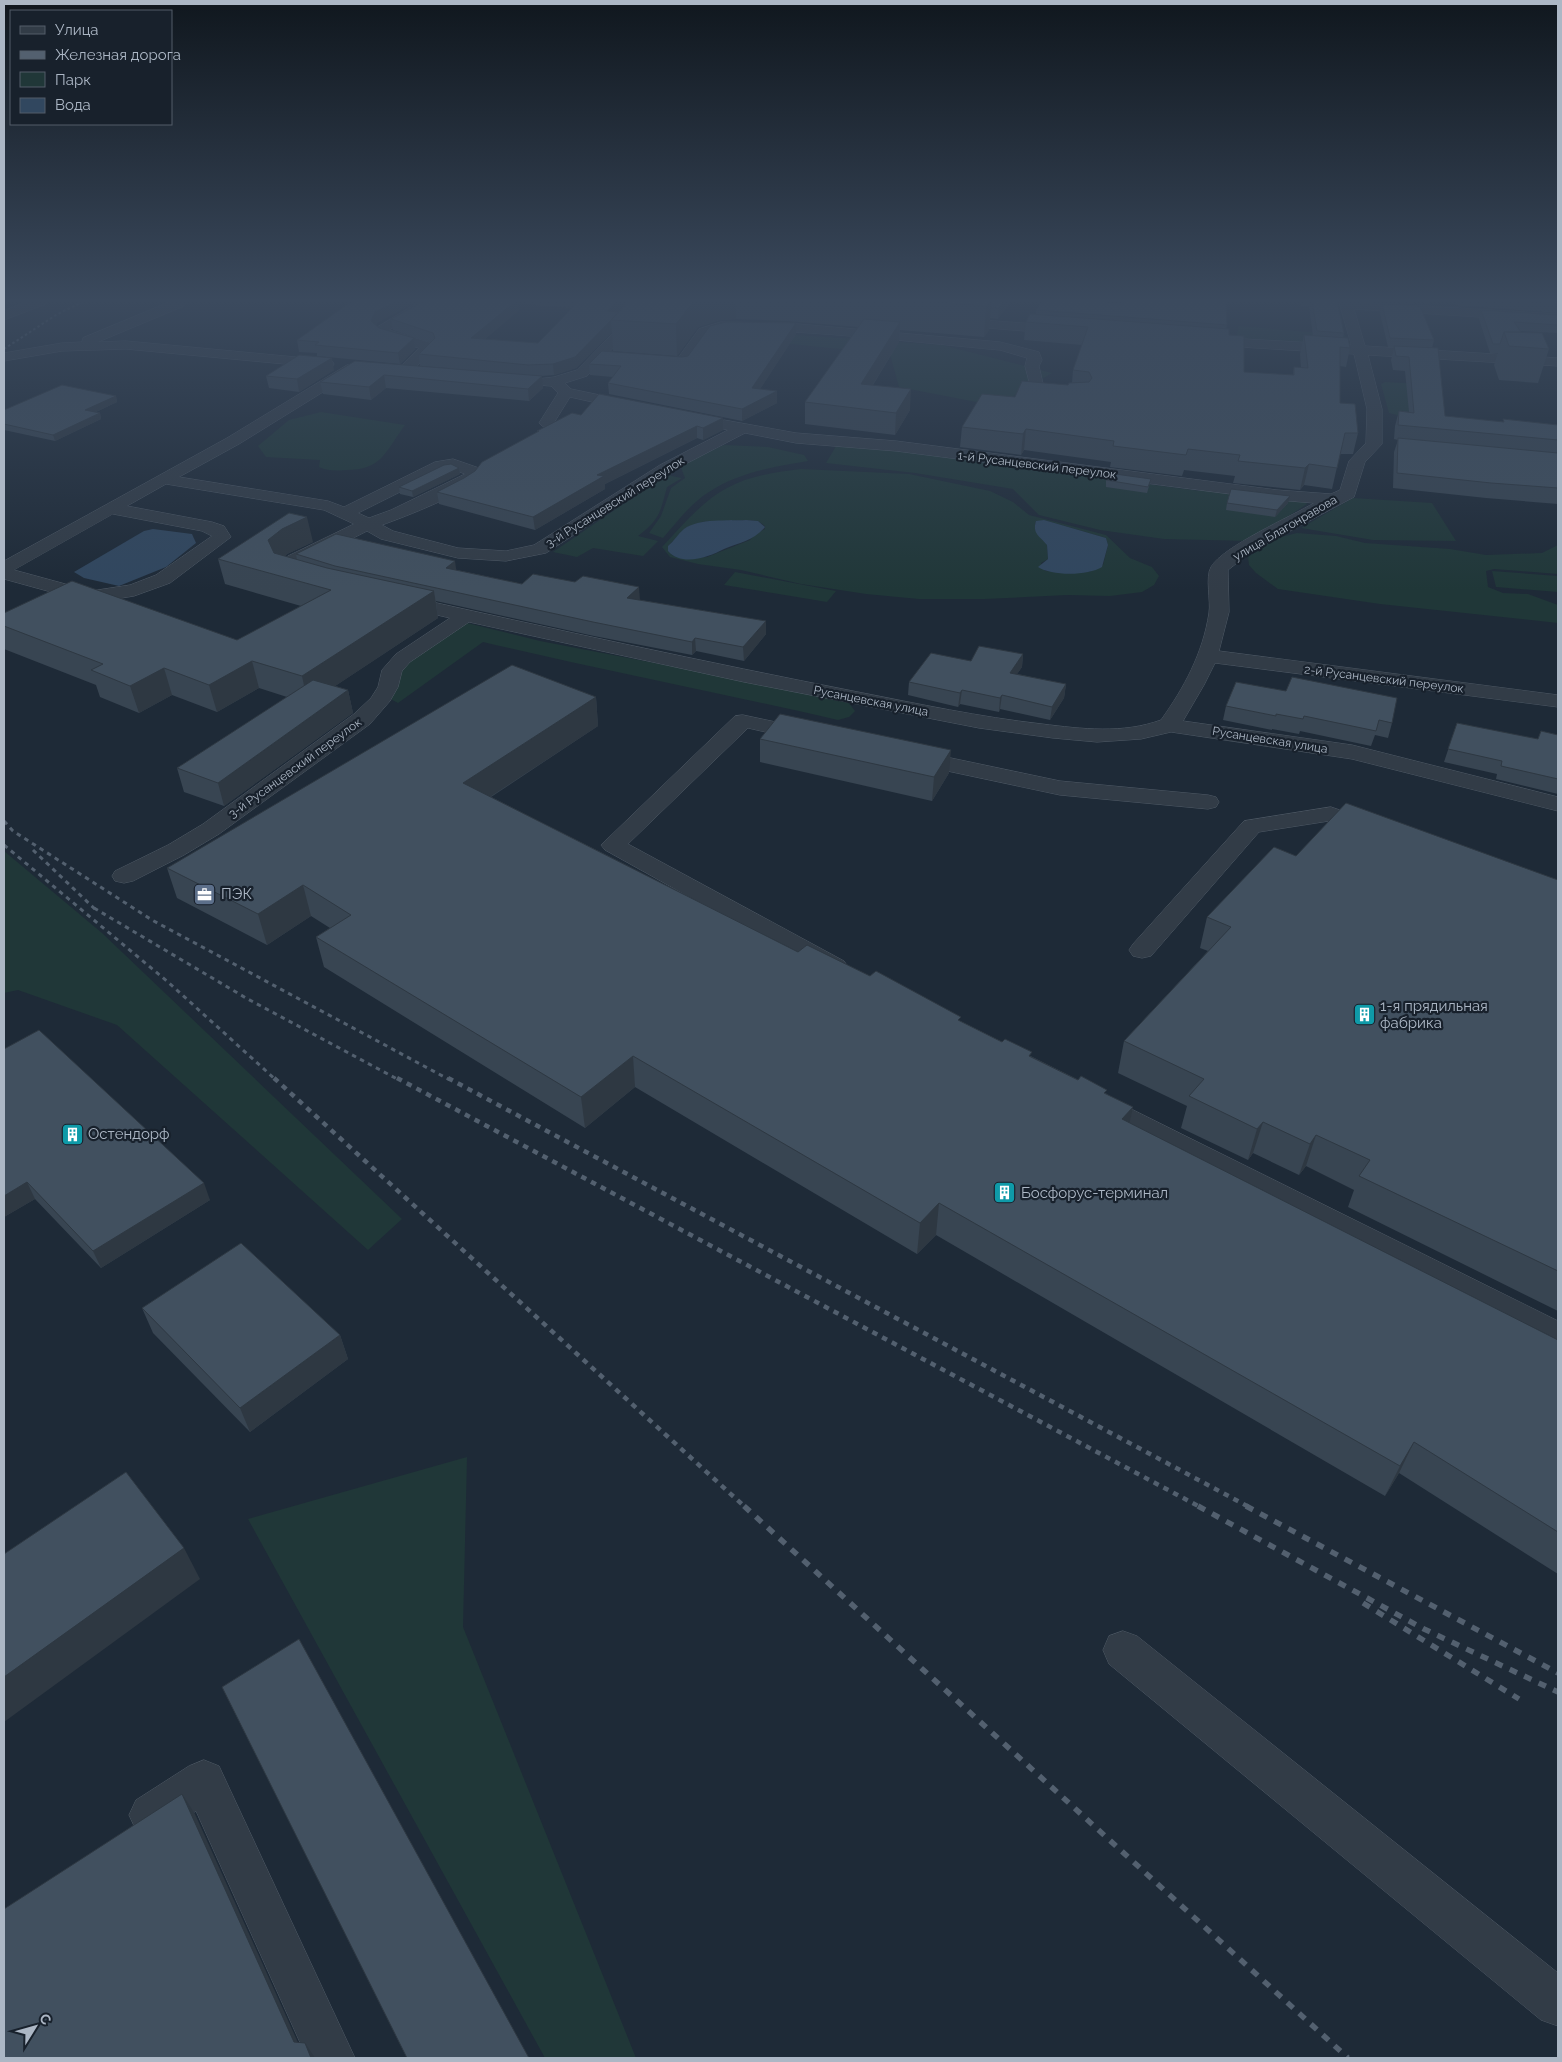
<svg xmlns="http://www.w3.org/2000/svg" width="1562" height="2062" viewBox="0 0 1562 2062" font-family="Raleway,sans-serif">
  <rect width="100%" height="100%" fill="#1e2a37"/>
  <g fill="#203738" fill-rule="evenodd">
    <polygon points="1238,326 1345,335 1348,348 1237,339"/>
    <polygon points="722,330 942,345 1052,373 997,406 899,387 890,354 771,342"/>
    <polygon points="1385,382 1421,384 1437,417 1401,416 1389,413 1381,384"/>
    <path d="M321 412 405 425C385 452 382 470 346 470 335 471 328 471 319 467L320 460 266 457 258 446 289 420Z"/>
    <polygon points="838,443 1200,491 1202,488 1301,499 1307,504 1251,541 1164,539 1100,530 1039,515 1013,489 915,473 826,463"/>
    <path d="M724 445 768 447 804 455 808 461C774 467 739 472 709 492 691 503 677 522 663 538L649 533 661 516 671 488 685 478 680 465Z"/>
    <path d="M801 469 909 474 990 491 1013 502 1029 515 1106 535 1130 558 1152 567 1159 576 1154 585 1142 592 1110 596 1067 595 985 599H919L866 594 801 584 741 570 698 564 670 557 662 547C681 527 702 501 727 488 749 476 776 472 801 469ZM746 520 758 521 765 526V529L755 534 750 540 707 557 686 559 674 556 668 551V546L686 528 702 522ZM1044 520 1106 538 1108 545 1103 565 1089 572 1045 571 1041 563 1048 559 1047 545 1035 529V523Z"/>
    <path d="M666 475 682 478 667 487C660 513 660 519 638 536L658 541 643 556 593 548 577 557 553 552Z"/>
    <polygon points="1353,498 1432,503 1456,541 1373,540 1301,528"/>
    <polygon points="1297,533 1336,536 1365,543 1450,549 1486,555 1542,553 1558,545 1558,574 1494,569 1486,571 1488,587 1503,593 1528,594 1558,605 1558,623 1380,604 1278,589 1256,573 1249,565 1248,557 1277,538"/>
    <polygon points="1492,571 1558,576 1558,592 1496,587"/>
    <polygon points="735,572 836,591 827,602 724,585"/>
    <path d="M463 622 540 641 826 696 848 702 855 711 849 717 838 720C720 693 601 670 483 642L398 703 387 697 399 668Z"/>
    <polygon points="4,851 102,933 402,1219 368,1250 117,1025 18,990 4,993"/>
    <polygon points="467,1457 463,1627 636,2058 545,2058 248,1519"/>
  </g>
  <g fill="#31475f">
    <path d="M746 520 758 521 765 527C753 541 740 542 724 549 709 557 682 567 668 551V546C674 541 678 534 684 529 699 518 728 521 746 520Z"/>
    <path d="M1044 520 1106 538 1108 545 1102 567C1088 576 1051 576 1038 567L1048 559 1047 545C1040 536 1032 534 1036 521Z"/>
    <polygon points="153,529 192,534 196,543 166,567 119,586 84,578 74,572 144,531"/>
  </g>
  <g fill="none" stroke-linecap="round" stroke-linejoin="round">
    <defs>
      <g id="minor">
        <polygon points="29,301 47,301 46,304 4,320 4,311"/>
        <polygon points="172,301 184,301 186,303 184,306 98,342 126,341 327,360 332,361 334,364 332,367 327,368 126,349 62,351 4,361 4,353 62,343 82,342 83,338"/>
        <path d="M421 301H485C472 316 444 303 428 308 415 313 401 323 389 330L431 343 435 348 409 374H399L397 371 399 368 419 348 382 338 375 332 376 328Z"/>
        <polygon points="644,301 657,301 587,376 565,383 571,389 638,403 641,406 638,409 633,411 570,397 552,426 542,426 539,423 558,393 551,386 537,385 535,382 537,379 554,377 577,370"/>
        <path d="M1339 301 1558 314V322L1354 309 1365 346 1558 358V366L1368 355 1382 409V444L1365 462 1354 497 1251 552 1228 570 1229 612 1219 651 1558 695V707L1215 663 1204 685 1183 721 1352 745 1558 797V811L1352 759 1171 732 1141 739 1097 742 1053 738 979 728 744 682 469 622 410 662 402 671 398 687 390 701 370 724 219 834 184 855 133 881 124 883 115 881 112 876 115 871 168 845 203 824 354 714 371 698 378 687 382 670 396 654 450 618 394 605 392 601 394 597 401 595C553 629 705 662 858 692 919 704 980 717 1042 724 1082 729 1123 734 1161 720 1184 688 1203 653 1209 613 1211 601 1205 577 1211 567 1222 547 1292 516 1314 503L1277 500 896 451 796 443 745 433 672 471 546 553 506 561 458 558 381 539 367 531 294 568 310 574 312 578 310 582 303 584 280 577 275 567 288 556 354 524 324 510 166 484 127 506 212 522 224 526 231 537 170 583 134 596 91 603 4 579V561L227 438 347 365H357L359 368 357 371 239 444 179 477 328 501 344 507 435 462 453 459 479 468 482 475C470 492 404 517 382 525L393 531 458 548 506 551 534 545 660 465 728 430 719 428 716 425 719 422 724 420 796 433 896 441 1277 490 1331 494 1340 490 1349 461 1366 443 1367 409 1354 354 1208 345 1201 341 1208 337 1351 345ZM452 469 465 474 391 510 369 518 358 513 444 470ZM113 514 202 531 212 536 156 575 130 585 91 591 14 570Z"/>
        <polygon points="954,318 1063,326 1070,330 1063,334 949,325 947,322"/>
        <path d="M721 322 787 323 1000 342 1039 352 1042 360 1039 366 1043 384 1055 389 1074 393 1076 396 1074 399C1060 403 1044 395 1031 389L1025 366 1027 358 1000 350C960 347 729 320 709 335 702 340 693 358 687 366 676 369 659 366 648 363L646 360 648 357 678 358 699 329Z"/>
        <polygon points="743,715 813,730 816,735 813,740 805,741 748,728 628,844 844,961 848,967 844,973 835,975 826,973 605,850 601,845 735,716"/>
        <polygon points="913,750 1060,781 1208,795 1216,797 1219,802 1216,807 1208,809 1060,795 905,762 902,757 905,752"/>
        <polygon points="1331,807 1377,823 1381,828 1377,833 1369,835 1329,821 1259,832 1151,956 1142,958 1133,956 1129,950 1133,944 1244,821"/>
        <polygon points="1097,1094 1107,1097 1558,1321 1558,1350 1546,1346 1087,1111 1083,1104 1087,1097"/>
        <polygon points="1123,1631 1137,1636 1558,1973 1558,2026 1541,2020 1109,1664 1103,1650 1109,1636"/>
        <polygon points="204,1760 219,1766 355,2058 307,2058 196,1811 166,1830 151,1837 136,1830 129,1815 136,1800 189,1766"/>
      </g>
    </defs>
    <use href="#minor" stroke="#4f5a66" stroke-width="1"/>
    <use href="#minor" fill="#323c47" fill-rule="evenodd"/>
    <polyline stroke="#53606f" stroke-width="2" stroke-dasharray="2.5 2.5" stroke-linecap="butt" points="4,349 56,315 84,301"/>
    <g stroke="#53606f" stroke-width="3" stroke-dasharray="4.5 4.5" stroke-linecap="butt">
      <polyline points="4,821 13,831 152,920 450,1080"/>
      <polyline points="4,845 168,982 276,1080"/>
      <polyline points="33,850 98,912"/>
      <polyline points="94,908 246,998 399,1080"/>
    </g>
    <g stroke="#53606f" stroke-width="4.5" stroke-dasharray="5.5 5.5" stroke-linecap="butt">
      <polyline points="274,1078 745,1507"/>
      <polyline points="397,1078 1200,1507"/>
      <polyline points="448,1078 1249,1507"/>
    </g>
    <g stroke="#53606f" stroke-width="5.5" stroke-dasharray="8 8" stroke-linecap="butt">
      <polyline points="744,1506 1348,2058"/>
      <polyline points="1198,1506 1424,1629 1558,1692"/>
      <polyline points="1246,1506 1558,1673"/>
      <polyline points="1363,1603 1519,1699"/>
    </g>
  </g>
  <g fill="#384552">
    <polygon points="523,301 629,301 618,312 619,312 629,301 1011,301 998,319 990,318 989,330 984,337 900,330 899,342 873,385 910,410 895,435 805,424 805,402 858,327 787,321 736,319 720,320 698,327 677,356 613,351 612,332 576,368 554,375 541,376 543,388 529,401 386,388 371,400 323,394 320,382 448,368 420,366 419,354 430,343 393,330 391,319 519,310 485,339 538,343 573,308 523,304"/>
    <polygon points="1301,301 1337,301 1344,333 1343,338 1350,348 1346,367 1340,366 1340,403 1358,433 1353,454 1340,454 1332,489 1304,485 1300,490 1233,483 1235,476 1184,470 1182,476 1110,467 1111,462 1024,450 1021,455 960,447 962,427 1015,397 1068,385 1072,383 1073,370 1082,345 1024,340 1026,322 1036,315 1036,310 1108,303 1227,325 1226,329 1244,372 1293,375 1294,367 1301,368 1300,354 1304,335 1313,336 1309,306 1301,306"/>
    <polygon points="1378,301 1429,301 1428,303 1414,302 1414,304"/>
    <polygon points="1454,301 1558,301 1558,313 1455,305"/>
    <polygon points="1382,304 1434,340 1432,348 1445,416 1503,422 1503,419 1558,425 1558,504 1486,498 1393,488 1394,452 1398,440 1394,439 1395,426 1399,411 1409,412 1405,371 1393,370 1391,360 1394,348 1388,347 1380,313"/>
    <polygon points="1481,310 1558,315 1558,333 1520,331 1521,332 1549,349 1538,383 1499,380 1494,365 1498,353 1490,353 1479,319"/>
    <polygon points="377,323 376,326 379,328 414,338 415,349 400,364 317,356 317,353 299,352 297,340"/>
    <polygon points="796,334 760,389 777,391 777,403 742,421 609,394 608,383 613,377 590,375 589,364 682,357"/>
    <polygon points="334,370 299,392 269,388 266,376"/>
    <polygon points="116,396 117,402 96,412 100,413 101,419 55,441 4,430 4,410"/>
    <polygon points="581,415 723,418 723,430 703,440 697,438 605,484 605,489 535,530 439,504 437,492 464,478 537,432 537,431"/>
    <polygon points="459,468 460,474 413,497 400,494 399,487"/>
    <polygon points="1151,479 1147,493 1106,487 1106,480"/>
    <polygon points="1227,503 1288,503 1275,517 1226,510"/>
    <polygon points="313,542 287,554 285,556 297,560 296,554 457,570 522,584 640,600 766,621 766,634 744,661 696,651 692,655 594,636 436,601 438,618 335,686 348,690 353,713 224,806 184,792 177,768 287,697 259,688 217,712 172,695 139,713 100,697 96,685 4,649 4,613 237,640 301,606 225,584 218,559"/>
    <polygon points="1023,654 1022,667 1017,674 1066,684 1064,698 1050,720 1000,709 999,712 960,704 958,707 908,695 909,682 971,661"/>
    <polygon points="1236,682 1392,723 1388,738 1375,735 1371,746 1300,731 1299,734 1272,729 1272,730 1223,720 1226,706"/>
    <polygon points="596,697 598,726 491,797 798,952 960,1021 1107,1094 1129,1123 1558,1340 1558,1574 1399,1473 1385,1496 936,1235 917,1254 635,1087 585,1128 324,967 316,937 330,928 311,916 267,945 177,898 167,868"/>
    <polygon points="1457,723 1538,739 1541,731 1558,735 1558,794 1496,779 1497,774 1444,762"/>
    <polygon points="760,739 949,773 932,801 760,762"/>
    <polygon points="1296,856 1558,880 1558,1311 1348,1207 1354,1190 1306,1166 1299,1175 1253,1153 1248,1160 1181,1128 1187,1106 1118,1073 1124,1041 1208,951 1200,948 1207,917"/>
    <polygon points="4,1049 210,1200 101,1268 35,1199 4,1217"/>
    <polygon points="142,1308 340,1335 348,1359 250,1432 153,1333"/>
  </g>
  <g fill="#2e3842">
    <polygon points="397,301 418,301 377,323 373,332 371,321 375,312"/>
    <polygon points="516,301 518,301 519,310 472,350 471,338"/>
    <polygon points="617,301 629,301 608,322 607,311"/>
    <polygon points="694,301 736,301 736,319 720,320 698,327 677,356 676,324"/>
    <polygon points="990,301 992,301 989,330 984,337 986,306"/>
    <polygon points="1004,301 1011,301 998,319 999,308"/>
    <polygon points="611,321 612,332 576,368 554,375 553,364"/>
    <polygon points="900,322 899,342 860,405 861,384"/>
    <polygon points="796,323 796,334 753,400 752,388"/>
    <polygon points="414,338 415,349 400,364 398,353"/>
    <polygon points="332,358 334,370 299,392 297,379"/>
    <polygon points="384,375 386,388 371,400 369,387"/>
    <polygon points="542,376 543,388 529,401 528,389"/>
    <polygon points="911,389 910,410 895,435 896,413"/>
    <polygon points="777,391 777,403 742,421 742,409"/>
    <polygon points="116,396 117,402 87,416 85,410"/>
    <polygon points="100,413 101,419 55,441 53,435"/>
    <polygon points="723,418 723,430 703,440 703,428"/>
    <polygon points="697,426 697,438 605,484 605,489 535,530 533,517 597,475"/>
    <polygon points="1026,429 1024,450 1021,455 1023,434"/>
    <polygon points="1309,464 1304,485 1300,490 1305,468"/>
    <polygon points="459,468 460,474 413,497 412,491"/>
    <polygon points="1290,496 1288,503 1275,517 1277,510"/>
    <polygon points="307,517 313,542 287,554 274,566 268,540 282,529"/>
    <polygon points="455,561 457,575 446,568"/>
    <polygon points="639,587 640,600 627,598"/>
    <polygon points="434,591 438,618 308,704 302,676"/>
    <polygon points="766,621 766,634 744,661 743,647"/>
    <polygon points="695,638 696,651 692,655 692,642"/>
    <polygon points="1023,654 1022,667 1009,686 1010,673"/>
    <polygon points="252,661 259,688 217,712 209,685"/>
    <polygon points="164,668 172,695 139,713 130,686"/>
    <polygon points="1066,684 1064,698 1050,720 1052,707"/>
    <polygon points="348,690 353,713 224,806 218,783"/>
    <polygon points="962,690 960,704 958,707 960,693"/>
    <polygon points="1002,695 1000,709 999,712 1000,698"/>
    <polygon points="596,697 598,726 467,812 463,783"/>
    <polygon points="951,750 949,773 932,801 934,777"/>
    <polygon points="303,885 311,916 267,945 258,914"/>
    <polygon points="633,1056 635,1087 585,1128 581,1097"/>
    <polygon points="1133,1107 1126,1139 1122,1119"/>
    <polygon points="1263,1122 1253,1153 1248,1160 1257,1129"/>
    <polygon points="1316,1135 1306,1166 1299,1175 1310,1144"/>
    <polygon points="27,1182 35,1199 4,1217 4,1196"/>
    <polygon points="204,1183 210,1200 101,1268 93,1251"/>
    <polygon points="939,1203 936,1235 917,1254 920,1223"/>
    <polygon points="340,1335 348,1359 250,1432 240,1408"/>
    <polygon points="1414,1442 1399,1473 1385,1496 1400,1466"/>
    <polygon points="184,1548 200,1579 4,1722 4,1677"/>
    <polygon points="182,1794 195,1814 305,2058 294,2042"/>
    <polygon points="305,2043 315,2058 311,2058"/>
  </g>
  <g fill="#41505f" stroke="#2e3842">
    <polygon points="352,301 397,301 375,312 371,321 379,328 414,338 398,353 315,345 319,342 297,340"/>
    <polygon points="424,301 516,301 471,338 538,343 579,301 617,301 607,311 619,312 575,357 553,364 528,365 419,354 435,338 433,333 391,319"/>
    <polygon points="629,301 694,301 676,324 611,320"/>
    <polygon points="921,301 990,301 986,306"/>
    <polygon points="992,301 1004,301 999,308 991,307"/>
    <polygon points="1042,301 1107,301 1108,303 1121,304 1121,301 1226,301 1227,325 1036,310"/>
    <polygon points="1312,301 1337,301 1344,333 1317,331"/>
    <polygon points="1519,301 1558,301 1558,304"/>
    <polygon points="1382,304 1420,306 1434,340 1390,338"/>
    <polygon points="1481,310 1558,315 1558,325 1514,322 1521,332 1504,332 1500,344 1493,344"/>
    <polygon points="1030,314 1229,329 1229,335 1244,336 1244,372 1294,375 1294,367 1308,368 1304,335 1348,338 1350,348 1340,347 1340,403 1355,404 1358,433 1345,433 1337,468 1309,464 1305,468 1238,461 1240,455 1188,449 1186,455 1113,446 1114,441 1026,429 1023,434 962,427 982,394 1015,397 1022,381 1068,385 1069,383 1089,382 1092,378 1089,372 1073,370 1088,327 1026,322"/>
    <polygon points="864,319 900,322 861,384 911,389 896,413 805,402"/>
    <polygon points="726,322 796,323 752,388 777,391 742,409 608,383 621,366 589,364 602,351 682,357 688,356 710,326"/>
    <polygon points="1504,332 1542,333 1549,349 1509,346"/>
    <polygon points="1394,346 1438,348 1445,416 1504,422 1503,419 1558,425 1558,440 1398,425 1399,411 1414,413 1409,357 1396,356"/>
    <polygon points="299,355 332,358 297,379 266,376"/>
    <polygon points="355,361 542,376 528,389 384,375 369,387 320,382"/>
    <polygon points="62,385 116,396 85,410 100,413 53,435 4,424 4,410"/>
    <polygon points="599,394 723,418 703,428 697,426 597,475 604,476 533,517 437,492 464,478 475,471 482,462 539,431 537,431 572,413 581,415"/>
    <polygon points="1398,438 1558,453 1558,488 1491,483 1397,473"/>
    <polygon points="451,464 459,468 412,491 399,487 444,465"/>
    <polygon points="1108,473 1151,479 1148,487 1106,480"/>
    <polygon points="1231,489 1290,496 1277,510 1227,503"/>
    <polygon points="289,513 307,517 282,529 268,540 274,553 327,568 434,591 302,676 252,661 209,685 164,668 130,686 91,670 103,664 4,626 4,613 72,581 237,640 331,590 218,559"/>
    <polygon points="336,534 455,561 446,568 522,584 533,574 575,582 583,576 639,587 627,598 766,621 743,647 695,638 692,642 593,622 335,566 296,554"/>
    <polygon points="979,646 1023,654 1010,673 1066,684 1052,707 1002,695 1000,698 962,690 960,693 909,682 931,653 971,661"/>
    <polygon points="512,665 596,697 463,783 798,952 807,945 870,976 876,971 961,1017 958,1020 1002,1042 1005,1039 1032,1052 1029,1056 1078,1080 1081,1076 1107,1090 1104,1093 1133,1107 1122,1119 1558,1340 1558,1532 1414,1442 1400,1466 939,1203 920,1223 633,1056 581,1097 316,937 351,915 303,885 258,914 167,868"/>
    <polygon points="1292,677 1397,698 1392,723 1379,720 1376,731 1304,716 1303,719 1276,714 1276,716 1226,706 1236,682 1286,691"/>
    <polygon points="313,680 348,690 218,783 177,768"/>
    <polygon points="780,714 951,750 934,777 760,739"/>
    <polygon points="1457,723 1538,739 1541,731 1558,735 1558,779 1501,766 1502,761 1448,749"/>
    <polygon points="1346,803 1558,880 1558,1271 1359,1176 1370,1160 1316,1135 1310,1144 1263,1122 1257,1129 1189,1096 1204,1079 1124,1041 1231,927 1207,917 1274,847 1296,856"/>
    <polygon points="39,1030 204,1183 93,1251 27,1182 4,1196 4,1049"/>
    <polygon points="241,1243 340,1335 240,1408 142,1308"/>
    <polygon points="126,1472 184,1548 4,1677 4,1554"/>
    <polygon points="299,1639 529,2058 407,2058 222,1687"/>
    <polygon points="182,1794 294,2042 305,2043 311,2058 4,2058 4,1909"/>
  </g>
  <linearGradient id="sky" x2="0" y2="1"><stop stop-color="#10171e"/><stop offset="0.51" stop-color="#3b4a5e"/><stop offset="1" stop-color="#3b4a5e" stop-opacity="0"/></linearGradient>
  <rect width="1562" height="590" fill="url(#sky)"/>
  <defs>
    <symbol id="office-square" viewBox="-11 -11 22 22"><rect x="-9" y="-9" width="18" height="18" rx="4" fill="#5c6f8a" stroke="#18212c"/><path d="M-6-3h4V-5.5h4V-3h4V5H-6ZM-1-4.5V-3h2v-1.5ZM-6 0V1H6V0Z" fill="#fff"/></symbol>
    <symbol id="building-square" viewBox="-11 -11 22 22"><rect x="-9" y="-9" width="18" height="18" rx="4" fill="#0f9aa8" stroke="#18212c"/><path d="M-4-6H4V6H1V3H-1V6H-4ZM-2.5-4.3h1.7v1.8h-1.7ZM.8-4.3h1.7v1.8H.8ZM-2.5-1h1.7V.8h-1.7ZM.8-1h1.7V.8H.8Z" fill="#fff"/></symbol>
  </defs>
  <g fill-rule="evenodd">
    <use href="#office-square" x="192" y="882" width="25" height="25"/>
    <use href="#building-square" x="1352" y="1002" width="25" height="25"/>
    <use href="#building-square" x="60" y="1122" width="25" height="25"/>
    <use href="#building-square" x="992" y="1180" width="25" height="25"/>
  </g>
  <g text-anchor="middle" stroke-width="4.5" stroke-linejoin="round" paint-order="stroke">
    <g font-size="12" fill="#acb7c5" stroke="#18212c">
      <text transform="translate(1037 465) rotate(7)" y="4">1-й Русанцевский переулок</text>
      <text transform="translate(615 502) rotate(-32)" y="4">3-й Русанцевский переулок</text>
      <text transform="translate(1285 528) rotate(-30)" y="4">улица Благонравова</text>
      <text transform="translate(1384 679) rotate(7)" y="4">2-й Русанцевский переулок</text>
      <text transform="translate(871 701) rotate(11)" y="4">Русанцевская улица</text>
      <text transform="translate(1270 740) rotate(9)" y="4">Русанцевская улица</text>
      <text transform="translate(295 768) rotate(-36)" y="4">3-й Русанцевский переулок</text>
    </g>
    <g font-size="15" fill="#acb7c5" stroke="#18212c" text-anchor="start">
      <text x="221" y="899">ПЭК</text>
      <text x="1380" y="1011">1-я прядильная<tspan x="1380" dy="17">фабрика</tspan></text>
      <text x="88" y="1139">Остендорф</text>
      <text x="1021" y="1198">Босфорус-терминал</text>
    </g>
  </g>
  <rect width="1562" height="2062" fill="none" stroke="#acb7c5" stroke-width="10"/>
  <rect x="10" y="10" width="162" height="115" fill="#18212c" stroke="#535d69"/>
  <rect x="20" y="26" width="25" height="8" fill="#323c47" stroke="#535d69"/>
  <text x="55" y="35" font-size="15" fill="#acb7c5">Улица</text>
  <rect x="20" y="51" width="25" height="8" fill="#53606f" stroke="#535d69"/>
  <text x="55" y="60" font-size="15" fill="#acb7c5">Железная дорога</text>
  <rect x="20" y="72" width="25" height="15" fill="#203738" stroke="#535d69"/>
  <text x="55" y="85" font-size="15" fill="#acb7c5">Парк</text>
  <rect x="20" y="98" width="25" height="15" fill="#31475f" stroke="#535d69"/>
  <text x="55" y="110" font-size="15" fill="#acb7c5">Вода</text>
  <g transform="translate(35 2027) rotate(53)" stroke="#18212c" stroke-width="4" paint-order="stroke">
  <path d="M0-4L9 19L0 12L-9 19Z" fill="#acb7c5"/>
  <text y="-8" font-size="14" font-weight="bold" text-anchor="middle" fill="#acb7c5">С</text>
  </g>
</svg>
